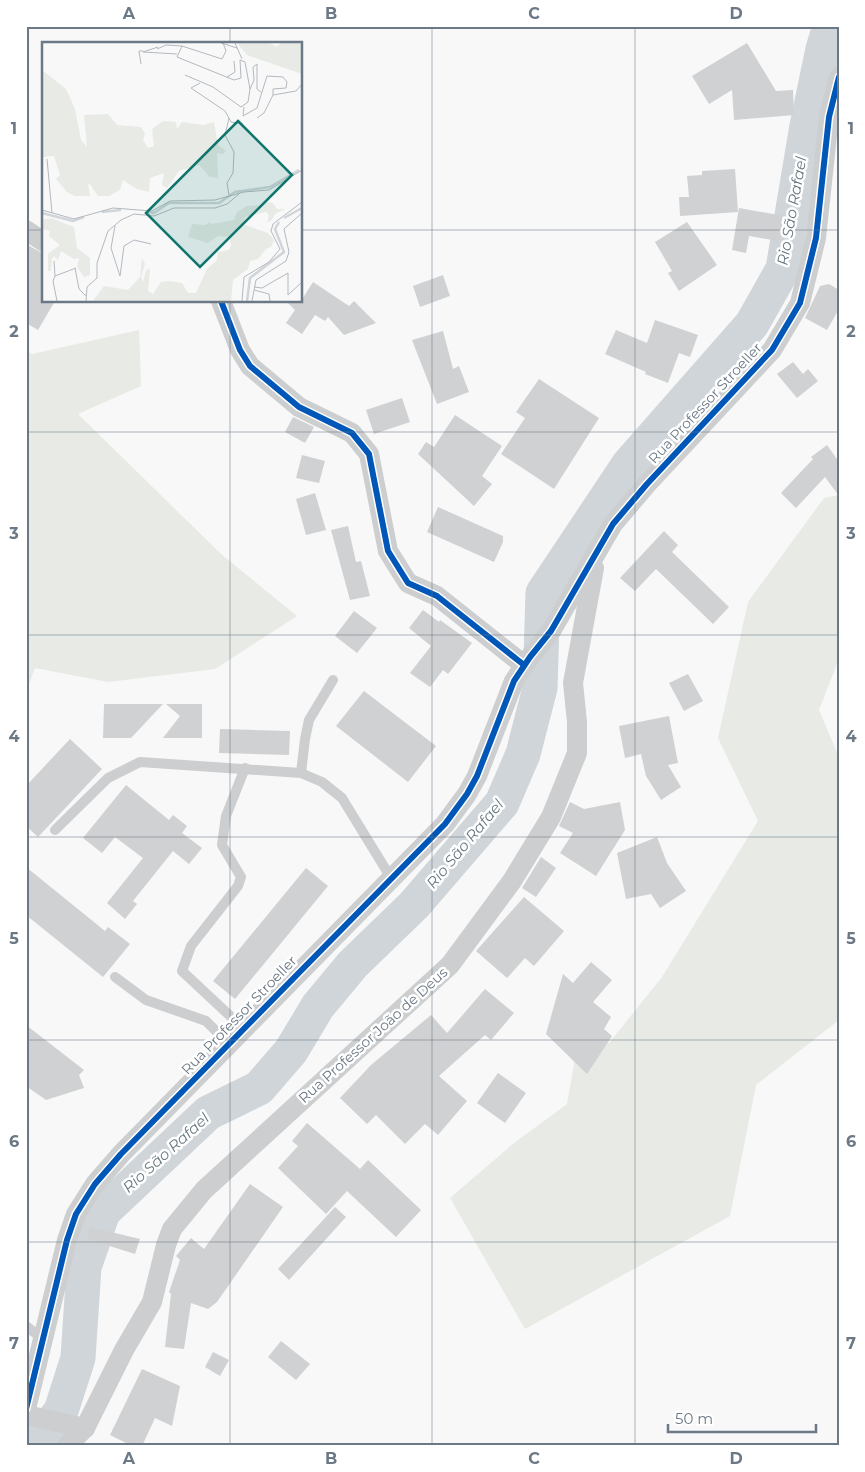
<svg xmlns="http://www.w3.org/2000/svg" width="865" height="1472" viewBox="0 0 865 1472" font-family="Montserrat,sans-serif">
  <rect width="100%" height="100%" fill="#f8f8f8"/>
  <g fill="#e7eae5">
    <polygon points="139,330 141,386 78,414 221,554 297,616 215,669 108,682 35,668 26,692 26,350 32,354"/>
    <polygon points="839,495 839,659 819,710 839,757 839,1020 756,1085 730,1216 525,1329 450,1198 514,1143 567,1104 581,1025 609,1043 662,977 758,821 718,738 748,602 824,498"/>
  </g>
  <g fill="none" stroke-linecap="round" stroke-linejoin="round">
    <polyline stroke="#cfd5d9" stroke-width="35" points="26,1440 42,1435 61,1411 78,1358 84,1267 103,1212 208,1113 259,1088 291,1051 318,1006 353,964 414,905 502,803 523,754 540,688 543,593 629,464 752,324 783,269 807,126 823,49 830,26"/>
  </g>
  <g fill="#d0d1d2">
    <polygon points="747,43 776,91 793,90 794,115 734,120 732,90 709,104 692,76"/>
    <polygon points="735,169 738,212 680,216 679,197 689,197 687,176 702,175 702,171"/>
    <polygon points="739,208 784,216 779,241 749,236 746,253 732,250"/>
    <polygon points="687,222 717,265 679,291 668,273 672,271 655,242"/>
    <polygon points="26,244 44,254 44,301 55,301 38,330 26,323"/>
    <polygon points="443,275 450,296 420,307 413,286"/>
    <polygon points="313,282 349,306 354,301 376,323 344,335 328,317 325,321 315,315 302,334 286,323 295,310 286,301 301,301"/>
    <polygon points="829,284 839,290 839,309 827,330 805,318 820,286"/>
    <polygon points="655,320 698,335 690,357 679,353 668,383 645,374 646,372 605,354 616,330 647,343"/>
    <polygon points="443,331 453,369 459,366 469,392 437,404 412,340"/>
    <polygon points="793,362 803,374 808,369 818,381 797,398 777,374"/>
    <polygon points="539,379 599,418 554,489 501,454 525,418 516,412"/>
    <polygon points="402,398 410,422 374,434 366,410"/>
    <polygon points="455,415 502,446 482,476 492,484 474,506 418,454 426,442 434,447"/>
    <polygon points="293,417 314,427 305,443 285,432"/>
    <polygon points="827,445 839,462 839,496 825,477 796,508 781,493 813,459 811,457"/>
    <polygon points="302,455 325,461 319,483 296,478"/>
    <polygon points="315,493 326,530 306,535 296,499"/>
    <polygon points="438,507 503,536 503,542 494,562 427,532"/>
    <polygon points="348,526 356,562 361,561 370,596 350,600 331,530"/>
    <polygon points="664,531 678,545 672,552 729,607 713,624 656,569 635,591 620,578"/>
    <polygon points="423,610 439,622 440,620 472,643 448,674 443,670 430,687 410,673 431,646 409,628"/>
    <polygon points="354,611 377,628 357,653 335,636"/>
    <polygon points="688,674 703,701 684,711 669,683"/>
    <polygon points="364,691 436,746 408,782 336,726"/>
    <polygon points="104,704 163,704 131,738 103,738"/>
    <polygon points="166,704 202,704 202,738 163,738 180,716"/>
    <polygon points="669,716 678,763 668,765 681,787 661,800 646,776 641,754 625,758 619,726"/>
    <polygon points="220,729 290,731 289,755 219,753"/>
    <polygon points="70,739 102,769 38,837 26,826 26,786"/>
    <polygon points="126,785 169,820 173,815 187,826 182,833 202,848 189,864 173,851 133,901 137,904 125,919 107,903 143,858 115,837 102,853 83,838"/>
    <polygon points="570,802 584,809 620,802 625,830 596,876 560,853 573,833 559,826"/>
    <polygon points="657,837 667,863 686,891 660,908 651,894 626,899 617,853"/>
    <polygon points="541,857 556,868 536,897 522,888"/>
    <polygon points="26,867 105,931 108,927 130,944 103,977 26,915"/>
    <polygon points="306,868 328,886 235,999 213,981"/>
    <polygon points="524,897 564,931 534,966 525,958 507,978 476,951"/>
    <polygon points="591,962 612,980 593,1002 611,1017 604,1029 612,1036 587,1074 546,1034 563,974 573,983"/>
    <polygon points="485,989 514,1013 491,1040 485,1035 439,1076 467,1101 438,1135 425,1124 405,1144 376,1115 367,1124 340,1098 371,1065 431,1015 447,1033"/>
    <polygon points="26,1025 84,1070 79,1075 84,1088 46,1100 26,1086"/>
    <polygon points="498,1073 526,1093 505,1123 477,1103"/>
    <polygon points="307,1123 360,1169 368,1160 421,1210 396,1237 347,1191 326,1214 278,1168 298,1146 292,1141"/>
    <polygon points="250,1184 283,1207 217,1302 208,1309 191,1303 184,1349 165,1347 171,1294 169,1292 180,1260 176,1256 191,1238 204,1249"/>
    <polygon points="335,1207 346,1217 289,1280 278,1269"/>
    <polygon points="90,1227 140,1239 135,1254 87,1239"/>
    <polygon points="281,1341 310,1364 296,1380 268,1357"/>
    <polygon points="213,1352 229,1360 220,1376 205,1367"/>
    <polygon points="142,1369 180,1386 172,1426 155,1418 142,1446 132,1446 110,1435"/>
  </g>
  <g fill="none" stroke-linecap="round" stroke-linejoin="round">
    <g stroke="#cdcecf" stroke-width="10">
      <polyline points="301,773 305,739 309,720 333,680"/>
      <polyline points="55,830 108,778 140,762 301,773 322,782 342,798 391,878"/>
      <polyline points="115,977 146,1000 206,1021 229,1044"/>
      <polyline points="243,1028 182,971 191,946 238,886 241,877 222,845 226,816 245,768"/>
      <polyline points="26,1326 43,1339"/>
    </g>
    <g stroke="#cdcecf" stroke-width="20">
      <polyline points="26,230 44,242"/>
      <polyline points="221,301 240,350 250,366 299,407 352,433 369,454 388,551 408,583 437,596 524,665"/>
      <polyline points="26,1409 67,1240 76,1214 95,1184 121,1154 445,824 467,794 477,776 514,681 530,657 551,631 613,524 647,484 772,350 800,303 816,238 829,117 839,77"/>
      <polyline points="26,1415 85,1428"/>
      <polyline points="67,1446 85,1428 124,1350 152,1302 166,1245 172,1229 204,1190 450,965 512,881 551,817 577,753 577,722 573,683 594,568"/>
    </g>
    <defs>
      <g id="cycleway">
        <polyline points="221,301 240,350 250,366 299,407 352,433 369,454 388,551 408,583 437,596 524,665"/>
        <polyline points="26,1409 67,1240 76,1214 95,1184 121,1154 445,824 467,794 477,776 514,681 530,657 551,631 613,524 647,484 772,350 800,303 816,238 829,117 839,77"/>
      </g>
    </defs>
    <use href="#cycleway" stroke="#fff" stroke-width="9"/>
    <use href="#cycleway" stroke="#0057b8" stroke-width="6"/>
  </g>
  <path fill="none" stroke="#6b7886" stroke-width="1" stroke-opacity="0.55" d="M230 26V44M432 26V1446M635 26V1446M26 230H44M301 230H839M230 301V1446M26 432H839M26 635H839M26 837H839M26 1040H839M26 1242H839"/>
  <g text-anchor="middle" stroke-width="5" stroke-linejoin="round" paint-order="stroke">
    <g font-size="14" fill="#6b7886" stroke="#fff">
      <text transform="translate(705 403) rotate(-47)" y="5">Rua Professor Stroeller</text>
      <text transform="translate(239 1015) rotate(-46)" y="5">Rua Professor Stroeller</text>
      <text transform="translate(373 1035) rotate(-42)" y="5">Rua Professor João de Deus</text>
    </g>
    <g font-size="15" font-style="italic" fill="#677880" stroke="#fff">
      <text transform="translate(792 211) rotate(-80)" y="5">Rio São Rafael</text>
      <text transform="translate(465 844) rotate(-50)" y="5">Rio São Rafael</text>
      <text transform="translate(166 1153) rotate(-42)" y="5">Rio São Rafael</text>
    </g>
  </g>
  <g transform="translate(42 42)">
    <rect width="260" height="260" fill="#f8f8f8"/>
    <path d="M195 1H228L234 5 239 1H260V32L205 13ZM0 28 24 47 33 67 39 98 45 105 42 73 66 72 75 83 99 85 103 91 101 98 106 106 112 104 110 87 121 79 134 80 135 87 140 80 162 83 172 80 176 103 184 109 181 112 175 111 176 136 168 135 157 123 137 129 125 146 120 143 122 131 108 136 107 150 95 147 81 138 78 148 67 154H56L48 142 46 143 48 154H33L25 150 14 137 18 133 12 114 0 115ZM223 160 231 161 235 167H243L233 172 229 179 225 180 227 173 224 170 203 175 200 182 226 191 232 198 229 205 224 207 216 217 208 219 206 227 191 238 189 259H51L62 244 86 248 98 235 100 216 103 222 99 235 101 240 104 228 108 227 106 249 111 252 119 240 127 239 140 241 146 251H154L165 227 175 218 176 210 187 208 189 203 187 195 176 194 166 201 146 195 150 182 163 183 168 180 169 182 192 178 195 170 205 164 219 163ZM9 176 32 185 35 206 48 216V233L42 235 35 225 37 216 32 217 19 209 16 218 12 214 10 217 9 229H6V212L18 203 7 194 8 189 0 187V178Z" fill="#e7eae5"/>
    <path fill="none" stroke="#cfd5d9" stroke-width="2.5" d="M60 170 79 168M105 170 112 171 127 161H177L193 150 228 145 257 128M0 171 31 179 42 175M242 176 260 166M205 259 208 236 242 210 233 187 237 180"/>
    <path fill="none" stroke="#b3b9c0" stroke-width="1" d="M179 1 195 6M181 1 184 9 180 17 140 4 135 15 192 38 199 36 198 18M193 1 200 17M116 5 101 10 135 12M115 7 124 3 140 4M198 18 203 20 208 47 212 38 211 25 215 22M99 22 97 9H101M215 22V47L219 50M143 33 171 45 199 65 206 60 208 47M185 35 193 30 192 19M158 41 149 46 183 69 189 80 201 82M202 65 201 74 215 66 225 34 241 35 245 40 244 46 231 47V53L254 49 260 42M187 76 183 93 192 110 191 131 185 141 187 153M215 76 222 71 231 53M5 117 10 171M0 168 32 177 71 166 110 169 128 159 173 158 202 150 227 148 260 128M73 184 69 206 78 234M12 219 13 234M33 226 37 247 44 254M78 234 82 204 92 198 109 202M212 245 220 246 246 231V253L260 240M212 248 227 252 228 259M15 259 11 239 13 234 34 226M44 259 45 245 55 236V221L66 189 79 178 92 172 112 174 132 166H173L185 162 197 152M200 259 202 235 227 220 238 207 229 189 231 182 260 160M210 259 214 238 244 219 247 210 242 187 260 171"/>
    <path fill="#0f766e" fill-opacity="0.15" stroke="#0f766e" stroke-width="2.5" d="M196 79 250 133 158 225 104 171Z"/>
    <rect width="260" height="260" fill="none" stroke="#6b7886" stroke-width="2.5"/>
  </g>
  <rect width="865" height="1472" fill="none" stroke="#ffffff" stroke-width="55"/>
  <path d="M668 1424v8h148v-8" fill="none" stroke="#6b7886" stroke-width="2.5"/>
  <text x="675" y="1424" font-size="15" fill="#6b7886" stroke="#ffffff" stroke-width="4" paint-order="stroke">50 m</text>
  <rect x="28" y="28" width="810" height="1416" fill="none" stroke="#6b7886" stroke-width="2"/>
  <g font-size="16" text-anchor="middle" font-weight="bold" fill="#6b7886">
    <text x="129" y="19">A</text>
    <text x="331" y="19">B</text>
    <text x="534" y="19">C</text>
    <text x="736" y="19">D</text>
    <text x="14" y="134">1</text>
    <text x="851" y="134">1</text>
    <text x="14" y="337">2</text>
    <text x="851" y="337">2</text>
    <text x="14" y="539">3</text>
    <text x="851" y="539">3</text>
    <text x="14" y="742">4</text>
    <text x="851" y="742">4</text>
    <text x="14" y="944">5</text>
    <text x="851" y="944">5</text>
    <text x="14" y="1147">6</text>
    <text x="851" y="1147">6</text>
    <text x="14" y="1349">7</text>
    <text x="851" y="1349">7</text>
    <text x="129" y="1464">A</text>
    <text x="331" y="1464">B</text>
    <text x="534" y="1464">C</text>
    <text x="736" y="1464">D</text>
  </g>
</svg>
